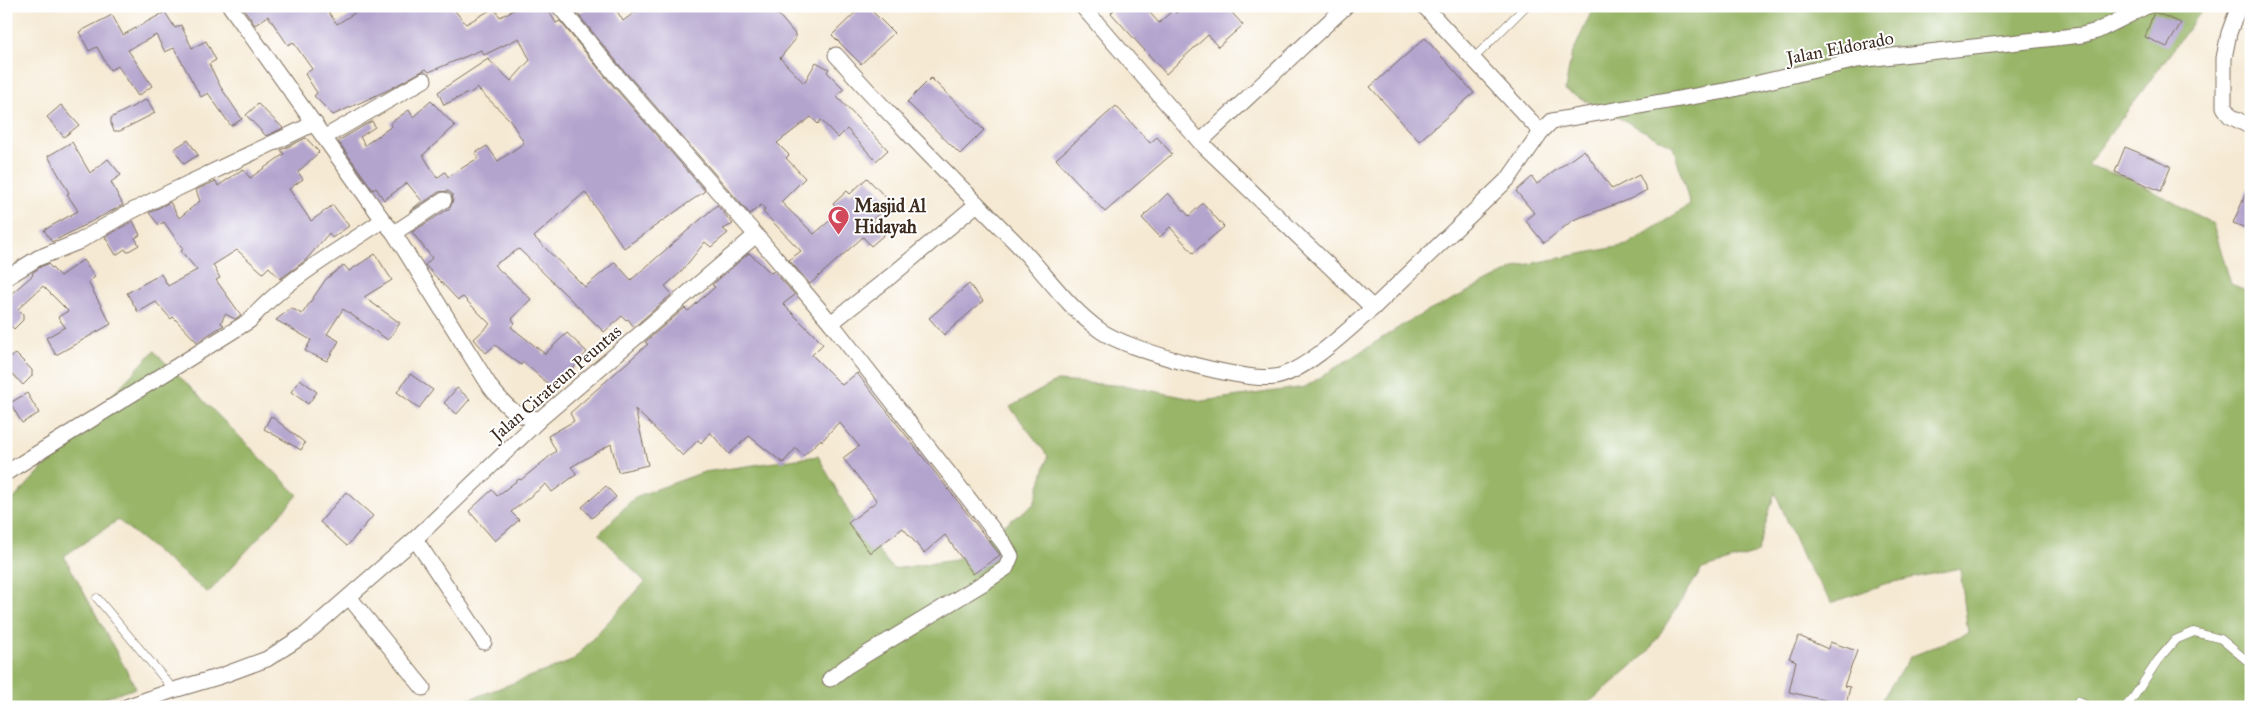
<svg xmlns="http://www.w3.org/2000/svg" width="2257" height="713" viewBox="0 0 2257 713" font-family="'IM FELL Great Primer',serif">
  <rect width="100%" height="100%" fill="#fff"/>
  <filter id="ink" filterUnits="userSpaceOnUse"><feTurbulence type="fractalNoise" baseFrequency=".02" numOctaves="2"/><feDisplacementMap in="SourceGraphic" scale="10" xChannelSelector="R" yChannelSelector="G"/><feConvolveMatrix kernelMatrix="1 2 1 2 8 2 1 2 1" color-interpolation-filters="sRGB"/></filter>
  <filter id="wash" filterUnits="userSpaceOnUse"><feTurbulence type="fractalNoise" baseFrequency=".0096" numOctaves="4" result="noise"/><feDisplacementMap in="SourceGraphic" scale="20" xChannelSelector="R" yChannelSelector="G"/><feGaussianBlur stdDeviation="1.12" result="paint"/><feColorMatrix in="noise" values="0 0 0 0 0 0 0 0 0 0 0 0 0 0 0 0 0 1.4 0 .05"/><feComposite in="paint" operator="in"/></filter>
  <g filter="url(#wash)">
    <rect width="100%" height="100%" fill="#f5e9d3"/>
    <g fill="#98b567" stroke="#6a7042">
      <polygon points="1594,6 2197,6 2201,12 2087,165 2131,179 2213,224 2231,284 2251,292 2251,707 1877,707 1910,657 1968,633 1960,568 1884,584 1832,603 1804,560 1775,492 1757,553 1702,569 1648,652 1584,707 425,707 465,701 572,661 645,582 599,534 635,497 704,472 818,456 852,518 893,569 955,560 1034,504 1048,456 1010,407 1057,381 1128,386 1203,401 1305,387 1409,321 1519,266 1627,245 1690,205 1673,146 1565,90 1571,57"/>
      <polygon points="154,351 298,495 208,593 118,520 64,556 136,688 75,707 6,707 6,507"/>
    </g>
    <g id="blocks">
      <g fill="#b3a4cd">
        <polygon points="242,6 324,6 337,24 366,6 451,6 466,24 494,8 500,17 521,6 546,6 556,23 560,21 607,79 705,191 624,248 585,192 534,237 585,287 615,262 631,280 717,205 733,224 723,229 728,233 711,247 705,242 680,273 665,286 672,294 634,327 628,319 626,320 622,316 604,332 519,249 494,265 531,299 512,319 515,323 511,327 545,354 567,333 587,352 555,390 523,362 521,365 495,345 486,353 474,339 490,324 463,297 458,300 425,265 432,258 412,232 450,208 453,200 452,194 448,191 439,192 409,212 422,201 407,183 384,200 376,188 373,190 338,141 372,121 375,127 360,137 365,145 392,126 390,123 409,110 413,117 431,101 455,126 423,155 437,178 445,172 448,177 478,158 475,153 487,146 498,161 524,143 510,120 477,88 469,94 468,93 444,105 438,92 488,59 511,81 530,60 519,38 484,55 481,50 429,72 426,69 388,90 333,115 314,96 317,93 305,74 312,69 293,42 288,45 268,16 255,25"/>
        <polygon points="593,6 614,6 623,21 643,6 771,6 795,34 795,40 780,58 804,83 816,62 829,69 827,72 844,89 836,96 888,150 876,161 847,129 838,138 821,120 818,124 811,117 777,143 789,155 786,158 805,178 781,202 814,234 840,212 833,204 847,191 850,194 867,178 891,203 872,220 885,234 871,246 863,237 810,284 789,260 801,251 763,212 765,209 761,205 750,214 621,67 577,13"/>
        <polygon points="862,6 867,6 894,33 861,64 832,35"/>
        <polygon points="1118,6 1144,6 1159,23 1173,10 1176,13 1184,6 1226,6 1243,25 1218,47 1208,35 1166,74 1111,13"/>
        <polygon points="165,12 175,28 181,25 192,48 206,41 216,60 209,64 220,86 242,119 231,126 208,93 201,97 174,48 165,52 156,35 128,50 152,86 138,96 118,66 110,70 97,47 89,51 79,32 112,15 123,35"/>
        <polygon points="2154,12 2181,23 2167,47 2145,37"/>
        <polygon points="1425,38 1474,93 1419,141 1370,87"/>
        <polygon points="931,78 984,130 960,154 907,102"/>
        <polygon points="147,99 155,113 120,131 114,131 111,124 111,118"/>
        <polygon points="258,104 283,128 266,136 246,115"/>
        <polygon points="61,105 79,125 64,137 47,117"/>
        <polygon points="1116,106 1150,143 1157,137 1172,154 1105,212 1056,159"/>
        <polygon points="306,138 319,152 298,172 303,179 289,189 311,221 333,205 349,226 332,238 329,233 306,260 280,279 269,267 263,273 237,250 213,265 220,278 216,280 241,315 235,319 225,314 221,323 224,325 197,342 173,317 171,319 156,302 138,312 127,293 161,274 168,286 197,270 181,251 183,249 164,222 159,225 149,213 170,202 179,218 200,201 196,190 216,181 218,186 243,169 250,178 284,154 281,150"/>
        <polygon points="188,140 198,155 184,164 174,149"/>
        <polygon points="72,142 90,173 108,159 121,175 111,182 123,205 52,242 44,230 78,211 67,194 69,193 48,156"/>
        <polygon points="2125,147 2171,166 2161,191 2115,172"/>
        <polygon points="1584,150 1612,189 1639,175 1647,190 1630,199 1573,220 1544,243 1525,220 1534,213 1516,191 1532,177 1537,184"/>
        <polygon points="2251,182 2251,230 2233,223"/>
        <polygon points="1168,193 1189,216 1203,203 1224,227 1193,253 1170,227 1160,237 1142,218"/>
        <polygon points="133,221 140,235 135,238 139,245 127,252 125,249 116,255 105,237"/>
        <polygon points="749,253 771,273 774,271 795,295 783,304 823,344 812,355 842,385 857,373 1000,555 973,574 945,535 924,553 903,528 870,553 848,523 877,501 843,458 859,446 839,422 822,441 821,439 803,456 796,448 783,463 749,436 729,454 710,432 701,443 698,440 683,456 635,409 648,465 618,472 611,444 571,467 577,474 552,492 546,484 511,512 519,520 495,541 469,511 492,490 497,496 519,479 521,480 556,451 548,436 574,421 570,413 648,344 645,342 685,308 688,311 715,287 712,285"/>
        <polygon points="375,254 392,280 364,297 400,323 388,340 343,309 327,334 339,341 327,361 305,351 311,340 276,320 291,308 302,314 326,279 344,265 349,271"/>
        <polygon points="83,260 95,277 88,282 111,324 56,355 46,338 65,327 58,317 68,311 43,286 18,309 23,314 23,320 14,329 6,321 6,298 33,275 32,273 42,266 48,264 60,276"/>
        <polygon points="969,284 983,301 944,335 929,318"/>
        <polygon points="16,354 32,370 32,376 23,385 6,367 6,360"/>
        <polygon points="410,374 433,390 419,408 397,392"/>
        <polygon points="300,379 317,392 308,404 291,392"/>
        <polygon points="457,388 470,399 457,414 444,403"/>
        <polygon points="27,393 39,413 22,423 10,403"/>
        <polygon points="271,416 305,443 301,450 264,429"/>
        <polygon points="606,486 616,497 592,518 582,507"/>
        <polygon points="346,492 373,516 347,546 320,522"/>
        <polygon points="1799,636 1828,649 1830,642 1857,651 1844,686 1850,687 1846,705 1789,692 1796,661 1789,658"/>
      </g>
    </g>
  </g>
  <g filter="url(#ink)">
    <use href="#blocks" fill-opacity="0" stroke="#7c6d5d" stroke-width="1"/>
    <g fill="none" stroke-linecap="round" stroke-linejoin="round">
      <defs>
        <g id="lane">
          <polyline points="1473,59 1526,6"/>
          <polyline points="97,598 174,690"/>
          <polyline points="2078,701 2089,707"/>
          <polyline points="2125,707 2133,698 2158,660 2175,640 2194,632 2221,639 2251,664"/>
        </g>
        <g id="street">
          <path d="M230 6 383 220 394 233 491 388C507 407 514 417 540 419"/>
          <polyline points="559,6 614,73 756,235 831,323 891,276 977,204"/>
          <polyline points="1082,6 1200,142 1373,308 1509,178 1541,132 1552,121 1725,91 1857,60 2082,35 2097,31 2147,6"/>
          <polyline points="1424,6 1541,132"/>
          <polyline points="2239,6 2229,33 2224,58 2224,107 2230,116 2251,127"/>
          <path d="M836 55C894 121 956 182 1017 244 1045 273 1067 307 1101 331 1128 350 1243 382 1275 377 1305 372 1350 328 1373 308"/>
          <polyline points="325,137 424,80"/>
          <polyline points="1200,142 1346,6"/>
          <polyline points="394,233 444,200"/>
          <polyline points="6,278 38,258 78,242 124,215 170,192 315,123"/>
          <path d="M6 473 249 321C287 278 337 252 383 220"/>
          <polyline points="415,539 484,642"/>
          <polyline points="349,597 423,688"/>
          <polyline points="830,679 847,666 985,582 1006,568 1011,556 1005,545 831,323"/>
          <polyline points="126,707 174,690 221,676 267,659 306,634 415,539 540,419 756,235"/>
        </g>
      </defs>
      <use href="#lane" stroke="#7c6d5d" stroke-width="9"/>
      <use href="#street" stroke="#7c6d5d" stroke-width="17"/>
      <use href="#lane" stroke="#fff" stroke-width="8"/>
      <use href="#street" stroke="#fff" stroke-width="15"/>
    </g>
  </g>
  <defs>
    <symbol id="mosque-pin" viewBox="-11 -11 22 30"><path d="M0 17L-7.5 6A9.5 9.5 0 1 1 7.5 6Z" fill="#d1495b" stroke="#fff"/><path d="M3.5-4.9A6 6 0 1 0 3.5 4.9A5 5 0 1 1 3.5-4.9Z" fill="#fff"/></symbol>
  </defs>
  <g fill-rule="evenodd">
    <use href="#mosque-pin" x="826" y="204" width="25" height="34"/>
  </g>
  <g text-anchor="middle" stroke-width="4" stroke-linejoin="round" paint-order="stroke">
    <g font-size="18" fill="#3b2a1e" stroke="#fff">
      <text transform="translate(1840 48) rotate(-11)" y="6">Jalan Eldorado</text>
      <text transform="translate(556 383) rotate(-41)" y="6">Jalan Cirateun Peuntas</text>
    </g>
    <g font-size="18" font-weight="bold" fill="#3b2a1e" stroke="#fff" text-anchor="start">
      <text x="854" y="212">Masjid Al<tspan x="854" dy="21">Hidayah</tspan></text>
    </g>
  </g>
  <rect width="2257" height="713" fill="none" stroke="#fff" stroke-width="25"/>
</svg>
